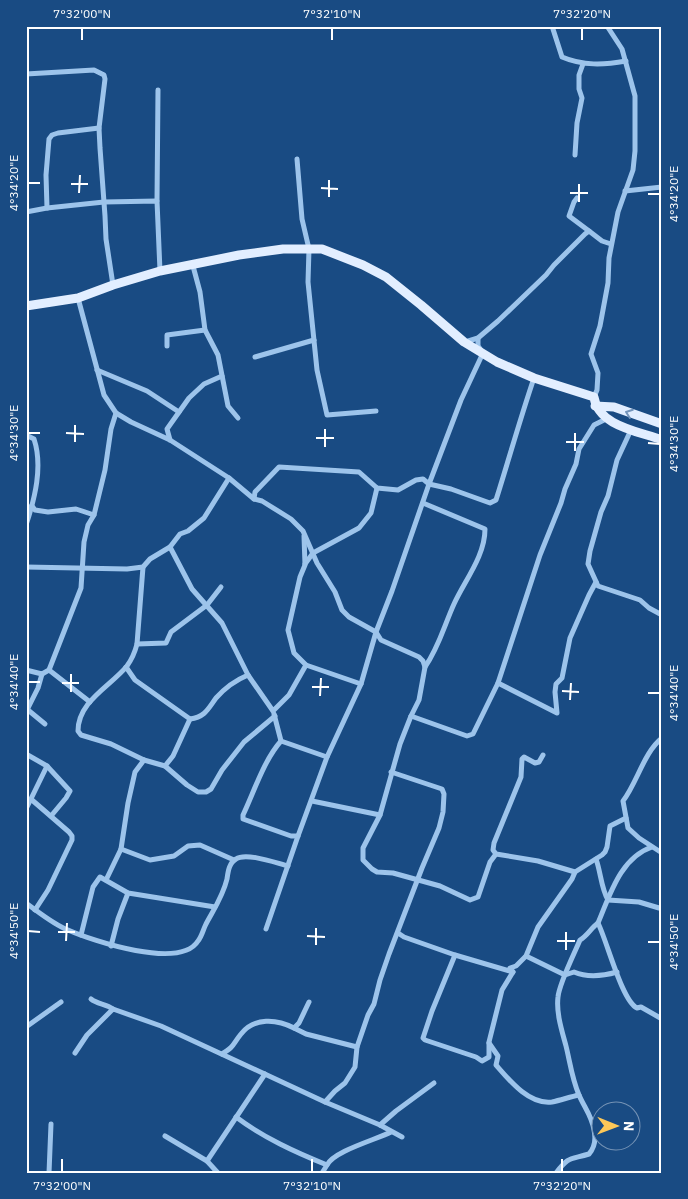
<svg xmlns="http://www.w3.org/2000/svg" width="688" height="1199" viewBox="0 0 688 1199" font-family="'IBM Plex Sans',sans-serif">
  <rect width="100%" height="100%" fill="#194b83"/>
  <g fill="none" stroke-linecap="round" stroke-linejoin="round">
    <g stroke="#9dc4eb" stroke-width="5">
      <path d="M552 26 562 57C583 66 604 65 626 61"/>
      <polyline points="26,74 94,70 104,75 105,79 99,128 100,148 105,216 106,239 113,285"/>
      <polyline points="575,155 577,123 582,98 579,89 579,75 583,64"/>
      <polyline points="297,159 302,219 309,249 308,282 317,370 327,415 376,411"/>
      <polyline points="625,191 662,187"/>
      <polyline points="577,198 574,202 569,216 589,231"/>
      <polyline points="157,201 158,90"/>
      <polyline points="47,208 46,175 49,139 52,135 58,133 99,128"/>
      <polyline points="26,212 47,208 104,202 157,201 160,271"/>
      <polyline points="193,266 200,292 205,330 218,355 228,406 238,418"/>
      <polyline points="78,298 104,395 116,413 131,422 170,440 229,478 204,518 188,531 180,534 170,547 192,589 222,623 248,675 273,711 289,695 306,665 361,684"/>
      <polyline points="465,342 478,338 498,321 546,275 554,265 585,234 589,231 602,241 611,244"/>
      <polyline points="167,346 167,335 205,330"/>
      <polyline points="255,357 314,340"/>
      <polyline points="97,370 147,391 179,412"/>
      <polyline points="594,397 597,390 598,373 591,354 600,326 608,283 609,258 618,212 633,170 635,151 635,96 622,49 607,26"/>
      <polyline points="628,430 630,432 617,460 608,496 601,512 590,551 588,564 598,586 640,600 649,608 662,615"/>
      <path d="M26 435 34 439C43 466 35 498 26 525"/>
      <polyline points="170,440 167,429 189,398 204,384 222,376"/>
      <polyline points="229,478 254,499 262,501 291,519 303,531 317,563 335,592 342,610 349,617 376,632 381,640 419,657 423,661 425,667 419,700 411,716 400,744 380,815 363,848 363,860 372,869 377,872 393,873 440,886 470,900 478,897 490,862 496,854"/>
      <path d="M254 499 255 492 279 467 359 472 377 488 398 490 416 480 423 479 429 484 451 489 490 503 496 500C509 459 520 419 534 378"/>
      <path d="M423 503 485 529C485 556 465 580 454 604 444 626 439 647 425 667"/>
      <polyline points="26,509 32,506 35,510 48,512 76,509 94,515"/>
      <polyline points="304,536 305,565 300,577 288,630 294,653 306,665"/>
      <polyline points="305,564 313,553 359,528 371,513 377,488"/>
      <polyline points="26,567 127,569 143,567 150,559 170,547"/>
      <path d="M143 567 137 644C135 652 132 659 127 666 111 686 78 701 78 731L81 735 111 744 144 760 165 766 187 785 198 792H206L211 789 222 770 244 742 275 716"/>
      <polyline points="137,644 166,643 171,632 207,605 221,587"/>
      <path d="M126 667 135 680 190 719C205 717 208 709 216 698 224 689 236 680 248 675"/>
      <polyline points="26,670 42,674 49,670 81,588 84,542 88,525 94,515 105,470 111,429 116,413"/>
      <polyline points="49,670 90,702"/>
      <polyline points="498,683 557,713 555,692 556,684 562,678 570,638 589,595 596,582"/>
      <polyline points="28,710 45,724"/>
      <polyline points="26,712 38,688 42,674"/>
      <polyline points="274,714 281,741 327,757"/>
      <polyline points="411,716 467,736 473,734 498,683 540,555 561,503 565,489 576,464 579,449 594,425 606,419"/>
      <path d="M662 738C644 752 637 783 623 801L628 828 639 838 662 853"/>
      <path d="M281 741C264 760 254 792 243 815V819L291 836H298"/>
      <polyline points="26,754 47,766 70,791 66,798 51,816"/>
      <polyline points="543,755 539,762 535,763 524,757 522,759 521,777 494,843 493,850 496,854 538,861 575,872"/>
      <polyline points="165,766 173,756 190,719"/>
      <polyline points="391,772 442,789 444,794 443,812 439,828 422,868 389,954 380,980 374,1004 368,1015 357,1047 355,1067 345,1083 335,1091 325,1102 380,1125 402,1137"/>
      <polyline points="32,800 69,832 72,836 72,840 48,890 35,910"/>
      <polyline points="312,801 380,815"/>
      <polyline points="26,809 47,766"/>
      <polyline points="121,849 150,860 174,856 188,846 200,845 234,860"/>
      <path d="M596 859C601 873 601 888 608 900L639 902 659 908"/>
      <polyline points="106,880 121,849 128,803 135,772 144,760"/>
      <path d="M26 903C40 913 53 924 68 930 93 941 180 970 198 941 202 936 203 930 206 924 214 909 223 896 227 879 228 872 229 863 236 859 246 852 276 863 288 866"/>
      <path d="M598 923C607 941 622 1001 637 1008L641 1007 662 1019"/>
      <polyline points="266,929 298,836 327,757 361,684 376,632 392,591 429,484 461,400 483,353 478,346 478,338"/>
      <polyline points="398,933 404,937 455,955 513,972 510,968 516,966 526,956 538,927 572,879 575,872 602,855 605,852 607,847 610,826 626,818"/>
      <polyline points="81,935 93,887 100,877 128,893 215,907"/>
      <polyline points="111,946 118,919 128,893"/>
      <polyline points="455,955 432,1011 423,1038 425,1040 476,1057 482,1061 489,1057 489,1042 502,990 513,972"/>
      <path d="M526 956 565 975 574 972C588 978 603 976 617 972"/>
      <path d="M91 999C97 1004 106 1004 113 1009"/>
      <polyline points="309,1002 299,1023 294,1028 306,1034 357,1047"/>
      <polyline points="26,1027 61,1002"/>
      <path d="M489 1043 498 1056 496 1065C509 1080 529 1105 552 1102 561 1100 570 1097 579 1095"/>
      <polyline points="75,1053 87,1035 113,1009 161,1026 325,1102"/>
      <path d="M222 1054C235 1046 232 1045 241 1034 254 1017 277 1019 294 1028"/>
      <path d="M236 1117C264 1138 295 1152 327 1165L322 1173"/>
      <polyline points="380,1125 396,1111 434,1083"/>
      <polyline points="165,1136 207,1161 265,1074"/>
      <polyline points="207,1161 218,1173"/>
      <path d="M327 1165C334 1151 375 1140 391 1132"/>
      <polyline points="49,1173 51,1124"/>
      <path d="M556 1173C569 1156 569 1160 589 1154 595 1147 596 1139 594 1130 592 1116 584 1107 579 1095 572 1079 570 1062 566 1046 562 1031 556 1013 558 997 559 984 574 954 580 940 588 935 591 928 598 923 610 895 620 858 652 847"/>
    </g>
    <g stroke="#e2eeff" stroke-width="9">
      <path d="M26 306 78 298 113 285 160 271 239 255 283 249H322L363 265 386 277 421 305 464 342 497 362 534 378 594 397C598 426 638 431 662 440"/>
      <polyline points="595,406 614,407 662,424"/>
    </g>
  </g>
  <defs><path id="oneway-chevron" d="M-2-3.5L2.5 0L-2 3.5" fill="none" stroke-width="1.6" stroke-linecap="round" stroke-linejoin="round" transform="scale(1.25)"/></defs>
  <use stroke="#7394bb" href="#oneway-chevron" transform="translate(629 413) rotate(-160)"/>
  <path fill="none" stroke="#fff" stroke-width="2" d="M82 40V28M332 40V28M582 40V28M28 183H40M71 184H88M321 188 338 189M79 193 80 175M570 193H588M648 194H660M329 197V180M579 202V184M28 433H40M66 433 84 434M316 438H334M75 442V425M566 442H584M648 443 660 444M325 447V429M575 451V433M28 682H40M62 683H79M312 687H329M562 691 579 692M71 692V674M648 693H660M320 696 321 678M570 700 571 683M28 931 40 932M58 932H75M307 936 325 937M66 941 67 923M557 941H575M648 942H660M316 945V928M566 950V932M62 1172V1159M312 1172V1159M562 1172V1159"/>
  <rect width="688" height="1199" fill="none" stroke="#194b83" stroke-width="55"/>
  <g transform="translate(616 1126) rotate(91)"><circle r="24" fill="#194b83" stroke="#7593b5"/>
  <path d="M0-4L9 19L0 12L-9 19Z" fill="#fec858"/>
  <text y="-8" font-size="14" font-weight="bold" text-anchor="middle" fill="#ffffff">N</text>
  </g>
  <rect x="28" y="28" width="632" height="1144" fill="none" stroke="#fff" stroke-width="2"/>
  <g font-size="12" text-anchor="middle" fill="#fff">
    <text x="82" y="18">7°32'00"N</text>
    <text x="332" y="18">7°32'10"N</text>
    <text x="582" y="18">7°32'20"N</text>
    <text transform="translate(14 183) rotate(-90)" y="4">4°34'20"E</text>
    <text transform="translate(674 194) rotate(-90)" y="4">4°34'20"E</text>
    <text transform="translate(14 433) rotate(-90)" y="4">4°34'30"E</text>
    <text transform="translate(674 444) rotate(-90)" y="4">4°34'30"E</text>
    <text transform="translate(14 682) rotate(-90)" y="4">4°34'40"E</text>
    <text transform="translate(674 693) rotate(-90)" y="4">4°34'40"E</text>
    <text transform="translate(14 931) rotate(-90)" y="4">4°34'50"E</text>
    <text transform="translate(674 942) rotate(-90)" y="4">4°34'50"E</text>
    <text x="62" y="1190">7°32'00"N</text>
    <text x="312" y="1190">7°32'10"N</text>
    <text x="562" y="1190">7°32'20"N</text>
  </g>
</svg>
